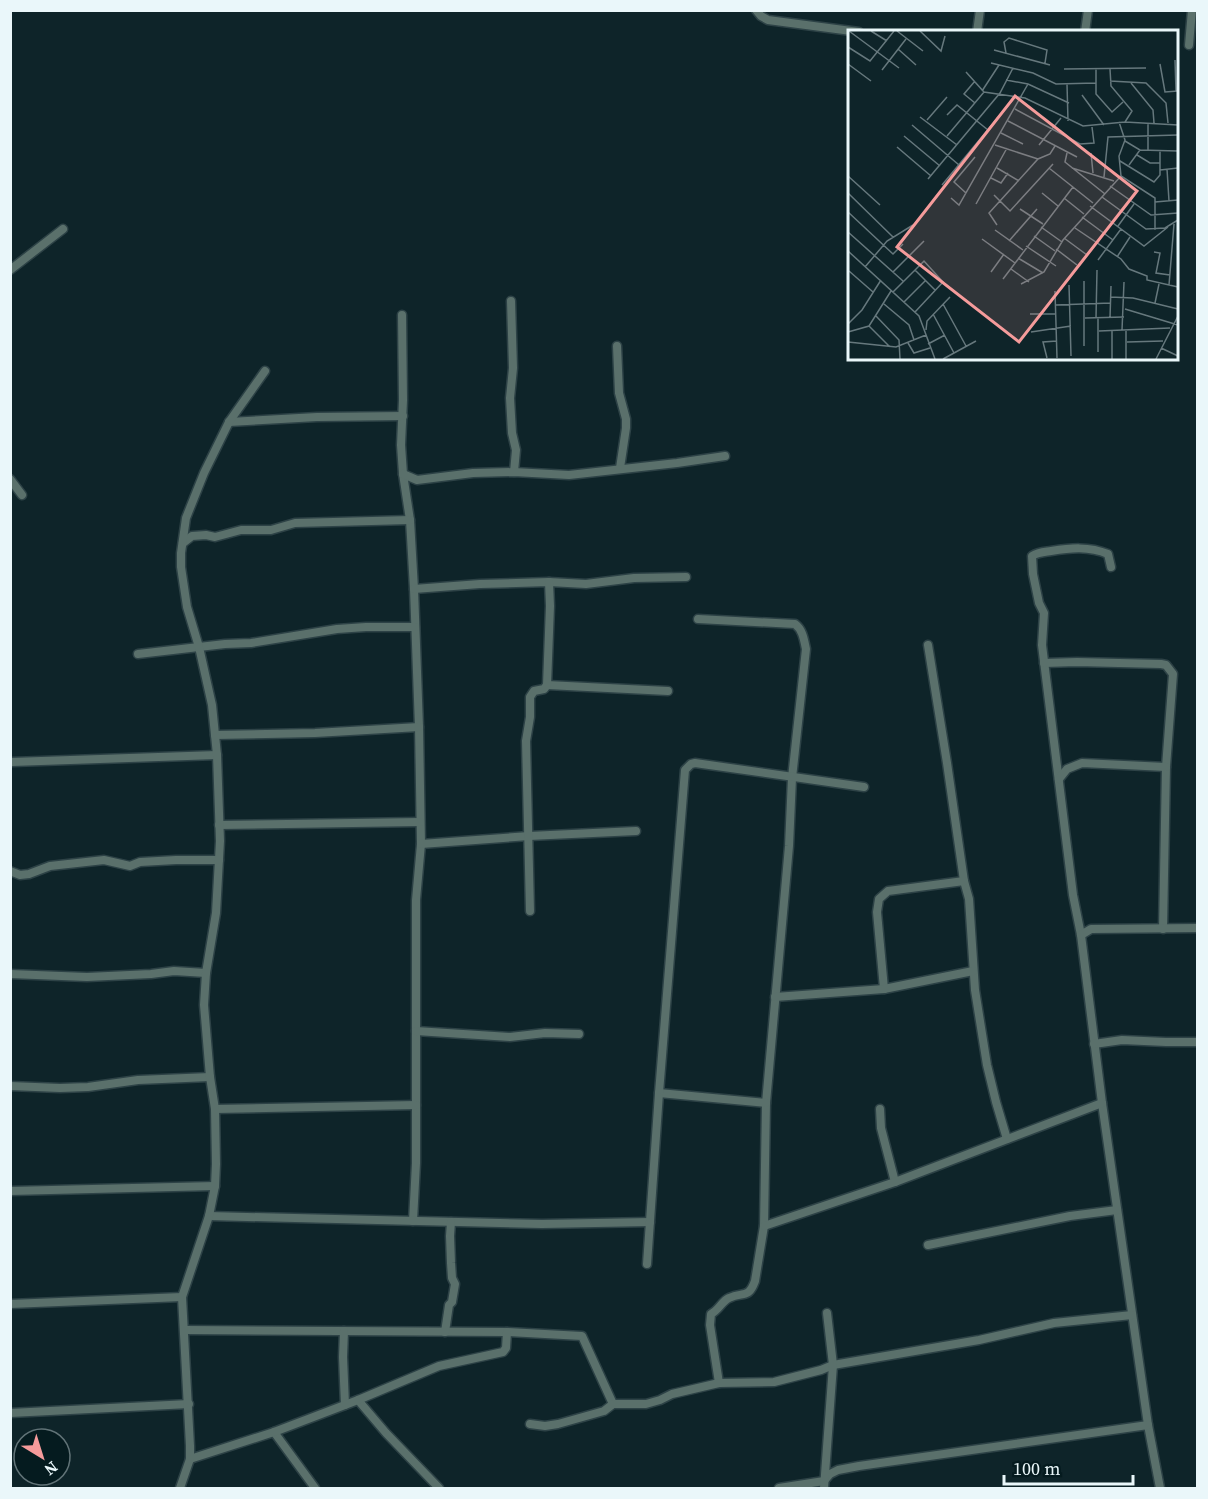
<svg xmlns="http://www.w3.org/2000/svg" width="1208" height="1499" viewBox="0 0 1208 1499" font-family="'Source Serif 4',serif">
  <rect width="100%" height="100%" fill="#0e2429"/>
  <g fill="none" stroke-linecap="round" stroke-linejoin="round">
    <defs>
      <g id="street">
        <polyline points="756,10 761,16 768,20 859,32"/>
        <polyline points="977,32 980,10"/>
        <polyline points="1085,32 1088,10"/>
        <polyline points="1189,45 1192,10"/>
        <polyline points="10,270 63,229"/>
        <polyline points="511,301 513,368 510,398 512,433 516,450 514,472"/>
        <polyline points="402,315 403,400 401,445 403,474 410,520 414,589 419,727 421,844 416,900 416,1163 413,1221"/>
        <polyline points="617,346 619,393 626,419 626,428 620,468"/>
        <polyline points="229,422 317,417 403,416"/>
        <polyline points="403,474 417,480 473,473 514,472 569,475 677,463 725,456"/>
        <polyline points="10,479 22,495"/>
        <polyline points="183,543 192,536 206,535 215,537 241,530 271,530 295,523 410,520"/>
        <path d="M1111 567 1108 554C1089 546 1070 548 1051 551 1044 552 1038 552 1032 556L1033 574 1039 603 1044 613 1042 645 1073 895 1081 935 1102 1103 1148 1425 1160 1488"/>
        <polyline points="414,589 480,584 549,582 586,584 634,578 686,577"/>
        <path d="M698 619 795 624C803 630 804 640 806 649L792 778 789 846 766 1103 764 1226 755 1281C748 1300 743 1291 729 1298 722 1301 719 1310 711 1314L710 1325 719 1383"/>
        <polyline points="928,645 947,763 964,881 969,899 975,990 987,1065 996,1102 1007,1139"/>
        <polyline points="138,654 225,644 251,643 337,629 366,627 415,627"/>
        <polyline points="1044,663 1077,662 1161,664 1166,665 1173,674 1166,767 1163,929"/>
        <polyline points="547,685 668,691"/>
        <polyline points="215,735 315,733 419,727"/>
        <polyline points="12,762 217,755"/>
        <polyline points="1059,779 1067,769 1082,763 1166,767"/>
        <polyline points="219,825 420,822"/>
        <polyline points="421,844 529,836 636,831"/>
        <polyline points="10,871 20,875 29,874 50,866 104,860 130,866 140,862 176,860 219,860"/>
        <polyline points="530,911 526,741 530,717 530,697 534,691 544,689 547,685 550,606 549,582"/>
        <polyline points="1081,935 1091,929 1198,928"/>
        <polyline points="10,974 87,977 151,974 174,971 206,973"/>
        <polyline points="884,989 877,912 879,899 888,891 964,881"/>
        <polyline points="775,997 884,989 973,971"/>
        <polyline points="416,1031 510,1037 545,1033 579,1034"/>
        <polyline points="1094,1044 1122,1040 1166,1042 1198,1042"/>
        <polyline points="10,1086 60,1088 88,1087 138,1080 210,1077"/>
        <polyline points="659,1093 766,1103"/>
        <polyline points="215,1109 416,1105"/>
        <polyline points="880,1109 881,1128 895,1182"/>
        <polyline points="10,1191 215,1186"/>
        <polyline points="209,1216 542,1224 650,1222"/>
        <polyline points="764,1226 895,1182 1102,1103"/>
        <polyline points="928,1245 1070,1216 1117,1210"/>
        <polyline points="647,1264 659,1093 685,770 691,764 695,763 864,787"/>
        <polyline points="10,1304 182,1297"/>
        <polyline points="185,1330 507,1332 582,1336 613,1404"/>
        <polyline points="344,1331 343,1357 345,1405"/>
        <polyline points="445,1332 449,1305 452,1302 455,1284 452,1278 451,1263 450,1236 451,1222"/>
        <polyline points="358,1400 386,1433 439,1488"/>
        <polyline points="10,1413 189,1404"/>
        <polyline points="530,1424 545,1426 558,1424 604,1411 613,1404 646,1404 660,1400 672,1394 719,1383 774,1382 821,1370 833,1365 979,1340 1054,1323 1132,1315"/>
        <polyline points="274,1432 315,1488"/>
        <polyline points="190,1459 274,1432 358,1400 439,1366 503,1352 506,1348 507,1332"/>
        <polyline points="180,1488 190,1459 190,1446 182,1297 209,1216 215,1186 216,1164 215,1109 210,1077 204,1005 206,973 216,913 220,841 217,755 212,705 199,647 187,607 181,567 181,553 186,518 204,473 229,422 265,371"/>
        <polyline points="779,1488 824,1481 830,1474 838,1470 859,1466 1148,1425"/>
        <polyline points="824,1488 833,1365 827,1313"/>
      </g>
    </defs>
    <use href="#street" stroke="#2d4246" stroke-width="11"/>
    <use href="#street" stroke="#5a706b" stroke-width="8"/>
  </g>
  <g transform="translate(848 30)">
    <rect width="330" height="330" fill="#0e2429"/>
    <path fill="none" stroke="#66787d" stroke-width="1.5" d="M1 1 51 38M23 1 39 11M49 1 75 21M72 1 93 21 97 6M0 17 22 31 46 1M50 19 68 35M146 20 202 35M158 23 156 12 161 8 199 20 197 33M327 30 328 61M143 33 185 43 208 54 248 53M0 34 23 51M312 34 317 62 330 61M248 38V64L264 82 275 72M216 39 298 38M262 39 263 56 284 81 277 92M34 40 58 9M118 42 136 62 177 68 235 96 277 92 330 95M158 50 180 54 221 73M262 51 298 53 318 73 320 93M283 53 305 80 306 93M219 54 220 91M134 61 151 35M234 65 256 95M127 73 116 64 127 51M167 79 232 114 246 113 244 97M99 85 109 75 140 100M72 87 109 115M79 90 99 67M160 91 229 127M271 92 277 110 271 126 273 146 307 168V200M300 93V120M64 95 111 135M153 103 175 114M56 106 92 136M99 106 136 62M277 111 292 120 281 135M147 115 190 129M191 115 213 88M49 117 83 146M292 120 330 121M219 123 217 132 257 164M243 123 245 143M289 125 302 133H312M272 131 306 152 312 145V120M149 138 171 151M201 138 245 173M224 138 266 151M319 139 321 171M312 140 330 138M0 146 32 175M256 147 260 107 330 105M143 148 153 153 160 143M80 149 152 63 165 38M94 155 167 67M262 156 303 185 330 183M0 163 45 207M118 163 106 152 127 127M194 163 210 176M146 165 162 181 205 134M254 167 298 199 317 198 330 190M103 168 111 175 180 54M216 168 236 184M307 172 330 170M128 174 159 118M242 176 296 216 320 197M172 179 195 194M0 182 45 224 55 214M234 187 265 210M149 195 141 183 190 129 202 124 207 116M270 196 286 174M193 197 214 212M227 198 273 229 281 239 299 246V250L330 257M147 200 175 220M0 202 55 251M186 206 207 221M216 208 239 225M134 209 167 233M161 211 189 179M178 216 208 236M208 219 229 235M0 221 71 286 87 329M306 222 312 223 308 243 322 245M269 227 282 207M170 228 195 243M250 230 273 199M17 237 39 211 65 195M163 239 181 252M67 240 87 260M1 241 25 262M45 242 76 211M143 242 156 224M155 249 225 157M173 254 196 242 215 210 273 146M221 255 223 326M321 255 326 194M207 261 209 328M45 262 76 231 95 252 67 282M262 267 285 268 330 279M56 272 77 251M307 273 311 254M36 274 61 295 66 310M95 274 118 316M207 275 263 273M277 279 330 295M85 284 106 323M182 284H208M28 286 51 310 52 329M237 288 276 287M248 288 249 240M262 288 263 256M0 294 14 280 33 250M21 296 42 317M78 300 79 291 102 267M264 300V329M274 300 276 252M251 301 322 298M0 302 21 296 43 261M183 302 223 296M0 312 48 317 78 305M279 312 315 311M60 313 66 323 82 318M80 314 97 305M236 316V251M313 318 330 326M250 322V288M199 328 195 312 209 311M95 329 128 311M278 329V300M308 329 330 286"/>
    <path fill="#f59b9b" fill-opacity="0.15" stroke="#f59b9b" stroke-width="3" d="M167 66 289 161 171 312 49 217Z"/>
    <rect width="330" height="330" fill="none" stroke="#eaf7fa" stroke-width="3"/>
  </g>
  <rect width="1208" height="1499" fill="none" stroke="#eaf7fa" stroke-width="24"/>
  <g transform="translate(42 1457) rotate(142)"><circle r="28" fill="#051b1f" stroke="#617377" stroke-width="1.5"/>
  <path d="M0-4.5L10 22L0 15L-10 22Z" fill="#f59b9b"/>
  <text y="-9" font-size="16" font-weight="bold" text-anchor="middle" fill="#eaf7fa">N</text>
  </g>
  <path d="M1004 1475v9h129v-9" fill="none" stroke="#eaf7fa" stroke-width="3"/>
  <text x="1013" y="1475" font-size="18" fill="#eaf7fa" stroke="#051b1f" stroke-width="4.5" paint-order="stroke">100 m</text>
</svg>
